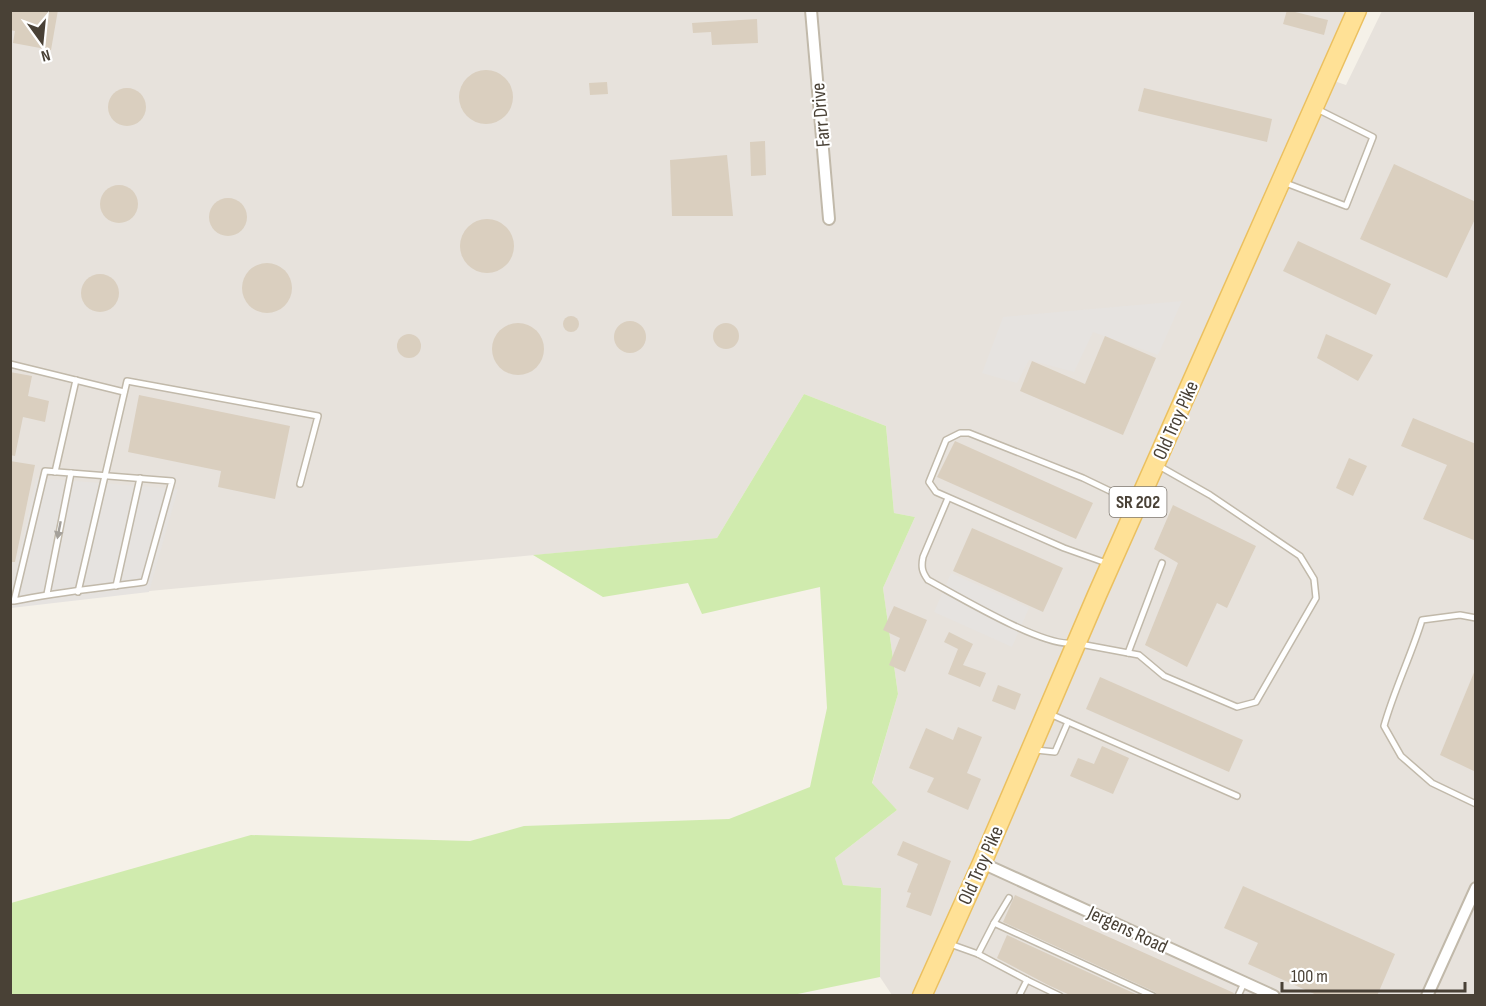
<svg xmlns="http://www.w3.org/2000/svg" width="1486" height="1006" viewBox="0 0 1486 1006" font-family="'Sofia Sans Condensed',sans-serif">
  <rect width="100%" height="100%" fill="#f5f1e8"/>
  <polygon fill="#e7e2dc" points="11,11 1357,11 1328,79 1346,85 1382,11 1475,11 1475,995 892,995 880,977 881,888 842,885 835,858 897,810 872,784 898,694 883,588 915,517 894,513 886,426 804,394 717,538 11,604"/>
  <polygon fill="#d0ebae" points="804,394 886,426 894,513 915,517 883,588 898,694 872,783 897,810 835,858 843,885 881,888 880,977 788,996 11,996 11,903 251,835 470,841 524,826 729,819 810,787 827,708 820,587 702,614 688,583 603,597 533,555 717,538"/>
  <g fill="#e6e3e0">
    <polygon points="1182,301 1158,355 1093,332 1074,372 1029,360 1017,383 982,373 1003,317"/>
    <polygon points="36,478 178,489 149,592 11,608 11,592"/>
    <polygon points="951,573 1029,608 1012,647 934,612"/>
  </g>
  <g fill="#dacfbf">
    <polygon points="10,10 58,10 51,50 13,43 15,31 10,30"/>
    <polygon points="1287,10 1328,20 1324,35 1283,24"/>
    <polygon points="757,19 758,43 712,45 711,32 693,33 692,23"/>
    <circle cx="486" cy="97" r="27"/>
    <polygon points="607,82 608,94 590,95 589,83"/>
    <polygon points="1144,88 1272,119 1267,142 1138,111"/>
    <circle cx="127" cy="107" r="19"/>
    <polygon points="765,141 766,175 751,176 750,142"/>
    <polygon points="727,155 733,216 672,216 670,160"/>
    <polygon points="1394,164 1476,202 1476,217 1447,278 1360,239"/>
    <circle cx="119" cy="204" r="19"/>
    <circle cx="228" cy="217" r="19"/>
    <circle cx="487" cy="246" r="27"/>
    <polygon points="1298,241 1391,284 1376,315 1283,271"/>
    <circle cx="267" cy="288" r="25"/>
    <circle cx="100" cy="293" r="19"/>
    <circle cx="571" cy="324" r="8"/>
    <circle cx="630" cy="337" r="16"/>
    <circle cx="518" cy="349" r="26"/>
    <circle cx="726" cy="336" r="13"/>
    <circle cx="409" cy="346" r="12"/>
    <polygon points="1326,334 1373,355 1358,381 1317,358"/>
    <polygon points="1105,336 1156,358 1123,435 1020,391 1032,361 1085,384"/>
    <polygon points="10,372 32,376 28,396 49,401 45,422 23,417 15,456 10,455"/>
    <polygon points="139,395 290,426 275,499 218,487 221,471 128,452"/>
    <polygon points="1413,418 1476,444 1476,541 1423,519 1447,465 1401,446"/>
    <polygon points="955,441 1093,503 1076,539 937,477"/>
    <polygon points="1349,458 1367,466 1353,496 1336,488"/>
    <polygon points="10,461 35,465 15,562 10,562"/>
    <polygon points="1173,505 1256,546 1227,608 1217,603 1187,667 1145,645 1178,563 1154,549"/>
    <polygon points="972,528 1063,568 1043,612 953,571"/>
    <polygon points="894,606 927,620 905,672 889,665 900,638 883,630"/>
    <polygon points="949,632 973,644 963,665 986,673 980,687 948,674 958,649 944,642"/>
    <polygon points="1475,670 1476,670 1476,772 1440,755"/>
    <polygon points="1100,677 1243,740 1229,772 1086,709"/>
    <polygon points="998,685 1021,694 1015,710 992,701"/>
    <polygon points="958,727 982,737 967,773 981,779 968,810 927,792 934,778 909,768 926,728 953,740"/>
    <polygon points="1102,746 1129,758 1113,794 1070,776 1078,758 1094,764"/>
    <polygon points="903,841 951,861 931,916 906,907 911,893 907,892 918,864 897,855"/>
    <polygon points="1243,886 1395,954 1377,996 1319,996 1248,964 1258,943 1224,928"/>
    <polygon points="1015,895 1234,993 1233,996 1158,996 1155,992 1003,922"/>
    <polygon points="1007,935 1140,996 1072,996 1048,985 997,958"/>
  </g>
  <g fill="none" stroke-linecap="round" stroke-linejoin="round">
    <defs>
      <g id="service">
        <polyline points="1283,182 1346,206 1373,137 1317,109"/>
        <polyline points="10,364 124,392"/>
        <polyline points="55,472 76,380"/>
        <path d="M948 498 923 557C921 567 922 572 928 580 958 596 1041 646 1071 643"/>
        <polyline points="1109,564 1064,548 936,492 929,482 946,440 960,433 969,433 1083,478 1135,503"/>
        <polyline points="116,586 140,478"/>
        <polyline points="78,592 127,381 318,416 300,484"/>
        <polyline points="47,594 71,473"/>
        <path d="M10 601H14C56 592 100 588 144 582L172 481 45 471 14 601"/>
        <path d="M1476 618 1460 615 1422 620C1411 656 1394 690 1384 726L1401 756 1432 783 1476 804"/>
        <polyline points="1080,644 1139,655 1164,676 1237,707 1256,702 1316,598 1314,579 1300,556 1210,495 1159,466"/>
        <polyline points="1128,653 1162,563"/>
        <polyline points="1050,714 1237,796"/>
        <polyline points="1036,750 1055,752 1068,722"/>
        <polyline points="994,923 1009,898"/>
        <polyline points="950,944 978,954 994,923 1153,996"/>
        <polyline points="978,954 1027,980"/>
        <polyline points="1019,996 1027,980 1060,996"/>
        <polyline points="1238,996 1244,983"/>
      </g>
      <g id="minor">
        <polyline points="811,10 829,219"/>
        <polyline points="982,863 1274,996"/>
        <polyline points="1427,996 1476,888"/>
      </g>
      <polyline id="primary" points="922,996 982,863 1097,595 1357,10"/>
    </defs>
    <use href="#service" stroke="#c1b9aa" stroke-width="8"/>
    <use href="#minor" stroke="#c1b9aa" stroke-width="14"/>
    <use href="#primary" stroke="#ebc060" stroke-width="21"/>
    <use href="#service" stroke="#fff" stroke-width="5"/>
    <use href="#minor" stroke="#fff" stroke-width="10"/>
    <use href="#primary" stroke="#ffe196" stroke-width="18"/>
  </g>
  <defs><path id="oneway-solid" d="M-6-.8H1V-3.2L6.5 0L1 3.2V.8H-6Z" transform="scale(1.5)"/></defs>
  <use fill="#a4a09a" href="#oneway-solid" transform="translate(59 530) rotate(101)"/>
  <g text-anchor="middle" stroke-width="4.5" stroke-linejoin="round" paint-order="stroke">
    <rect fill="#fff" stroke="#807a72" stroke-width="1.5" x="1109.5" y="487" width="57" height="30" rx="4.5"/>
    <g font-size="18" font-weight="bold" fill="#494136">
      <text x="1138" y="508">SR 202</text>
    </g>
    <g font-size="20" fill="#494136" stroke="#fff">
      <text transform="translate(820 115) rotate(-95)" y="7">Farr Drive</text>
      <text transform="translate(1175 420) rotate(-66)" y="7">Old Troy Pike</text>
      <text transform="translate(980 865) rotate(-66)" y="7">Old Troy Pike</text>
      <text transform="translate(1128 929) rotate(25)" y="7">Jergens Road</text>
    </g>
  </g>
  <rect width="1486" height="1006" fill="none" stroke="#494136" stroke-width="24"/>
  <g transform="translate(42 42) rotate(165)" stroke="#ffffff" stroke-width="4.5" paint-order="stroke">
  <path d="M0-4.5L10 22L0 15L-10 22Z" fill="#494136"/>
  <text y="-9" font-size="16" font-weight="bold" text-anchor="middle" fill="#494136">N</text>
  </g>
  <path d="M1282 982v9h183v-9" fill="none" stroke="#494136" stroke-width="3"/>
  <text x="1291" y="982" font-size="18" fill="#494136" stroke="#ffffff" stroke-width="4.5" paint-order="stroke">100 m</text>
</svg>
